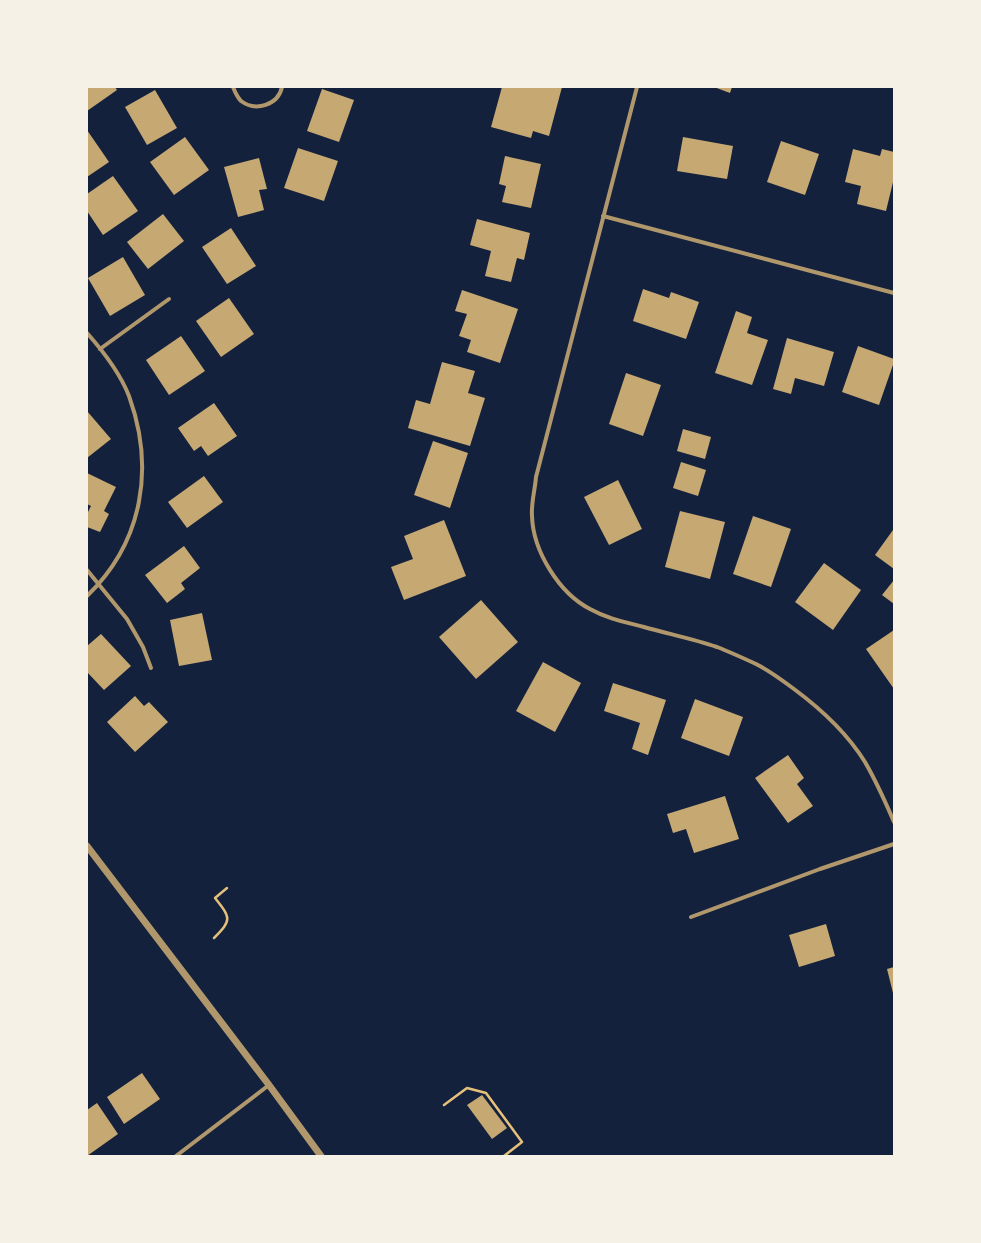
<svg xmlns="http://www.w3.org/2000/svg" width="981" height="1243" viewBox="0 0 981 1243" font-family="'PT Sans Narrow',sans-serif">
  <rect width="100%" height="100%" fill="#14213d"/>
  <g fill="#c6a872">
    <polygon points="87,87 115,87 117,90 87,111"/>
    <polygon points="502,87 562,87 549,136 533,131 531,138 491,127"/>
    <polygon points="714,87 732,87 730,93"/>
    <polygon points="322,89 354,100 339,142 307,131"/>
    <polygon points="155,90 177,128 147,145 125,107"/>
    <polygon points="87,130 109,162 87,177"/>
    <polygon points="185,137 209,170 174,195 150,162"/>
    <polygon points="683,137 733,146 727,179 677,171"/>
    <polygon points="781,141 819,154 805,195 767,182"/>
    <polygon points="298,148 338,161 324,201 284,188"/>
    <polygon points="853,149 880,156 882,149 894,152 894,178 886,211 857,204 861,186 845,182"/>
    <polygon points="505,156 541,164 531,208 502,202 506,186 499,184"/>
    <polygon points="259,158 267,189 259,190 264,210 238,217 224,167"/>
    <polygon points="113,176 138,211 103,235 87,211 87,194"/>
    <polygon points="163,214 184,241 148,269 127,242"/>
    <polygon points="477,219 530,233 524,260 517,258 511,282 485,276 491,251 470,245"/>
    <polygon points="231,228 256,266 227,284 202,247"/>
    <polygon points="123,257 145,295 110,316 88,278"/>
    <polygon points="643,289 669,298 671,292 699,302 686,339 633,321"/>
    <polygon points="462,290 518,309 500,363 467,352 471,340 459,336 467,314 455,311"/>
    <polygon points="229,298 254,334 221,357 196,321"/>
    <polygon points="736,311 752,317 747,333 768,340 752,385 715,373"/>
    <polygon points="181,336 205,371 169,395 146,360"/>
    <polygon points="787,338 834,352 824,386 795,378 791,394 773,389"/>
    <polygon points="858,346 894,359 894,362 879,405 842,392"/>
    <polygon points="442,362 475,371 468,393 485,398 470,446 408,428 416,400 430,404"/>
    <polygon points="626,373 661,385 643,436 609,424"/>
    <polygon points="214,403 237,436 208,456 201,446 194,451 178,428"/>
    <polygon points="87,411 111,439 87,458"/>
    <polygon points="683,429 711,437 705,459 677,451"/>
    <polygon points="433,441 468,453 450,508 414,495"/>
    <polygon points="681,462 706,470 698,496 673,488"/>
    <polygon points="87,473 116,487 104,511 109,514 100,532 87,527 87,514 91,506 87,504"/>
    <polygon points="204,476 223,502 187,528 168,502"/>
    <polygon points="618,480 642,529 609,545 584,497"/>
    <polygon points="680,511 725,522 710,579 665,567"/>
    <polygon points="753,516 791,529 771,587 733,574"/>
    <polygon points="444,520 466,576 404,600 391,567 413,559 404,536"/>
    <polygon points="893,530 894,530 894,569 875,555"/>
    <polygon points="184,546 200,568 181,583 185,589 167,603 145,575"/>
    <polygon points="824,563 861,590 833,630 795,602"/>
    <polygon points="894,580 894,604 882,595"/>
    <polygon points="481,600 518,642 476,679 439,637"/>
    <polygon points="202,613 212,660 179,666 170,620"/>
    <polygon points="894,630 894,689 866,649"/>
    <polygon points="101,634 131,666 104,690 87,672 87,646"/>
    <polygon points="543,662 581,683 555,732 516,711"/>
    <polygon points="613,683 666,700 648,755 632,749 640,723 604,711"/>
    <polygon points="135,696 144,706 149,702 168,722 135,752 107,722"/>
    <polygon points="695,699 743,717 729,756 681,738"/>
    <polygon points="788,755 804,778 797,784 813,806 788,823 755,778"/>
    <polygon points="725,796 739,839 694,853 686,829 673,833 667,814"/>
    <polygon points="826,924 835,956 799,967 789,935"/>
    <polygon points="894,967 894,993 893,993 887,969"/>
    <polygon points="142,1073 160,1099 124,1124 107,1097"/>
    <polygon points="482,1095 507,1128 492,1139 467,1105"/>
    <polygon points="97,1103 118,1134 87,1156 87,1110"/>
  </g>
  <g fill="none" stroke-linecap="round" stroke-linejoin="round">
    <g stroke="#e5c07b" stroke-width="2.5">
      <path d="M214 938C232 920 231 918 215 898L227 888"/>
      <polyline points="444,1105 467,1088 486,1093 522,1142 504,1156"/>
    </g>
    <g stroke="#b1986c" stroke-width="4">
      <path d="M233 87C235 92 237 97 241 101 256 112 278 105 282 87"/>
      <path d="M637 87 536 477C535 490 531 503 532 516 533 551 559 593 590 609 608 619 625 622 644 627 669 634 694 639 717 647 730 652 743 658 756 664 770 671 782 680 794 689 821 709 847 733 865 762 876 781 885 801 894 822"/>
      <polyline points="603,216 894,293"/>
      <path d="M87 333C103 351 120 373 129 396 155 468 143 542 87 596"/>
      <polyline points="100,349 169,299"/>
      <polyline points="87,570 127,619 143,647 151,668"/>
      <polyline points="691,917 820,869 894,844"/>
      <polyline points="176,1156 269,1085"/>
    </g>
    <polyline stroke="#b1986c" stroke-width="7" points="87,846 269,1085 321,1156"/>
  </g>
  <rect width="981" height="1243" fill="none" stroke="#f6f1e7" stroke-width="176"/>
</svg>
